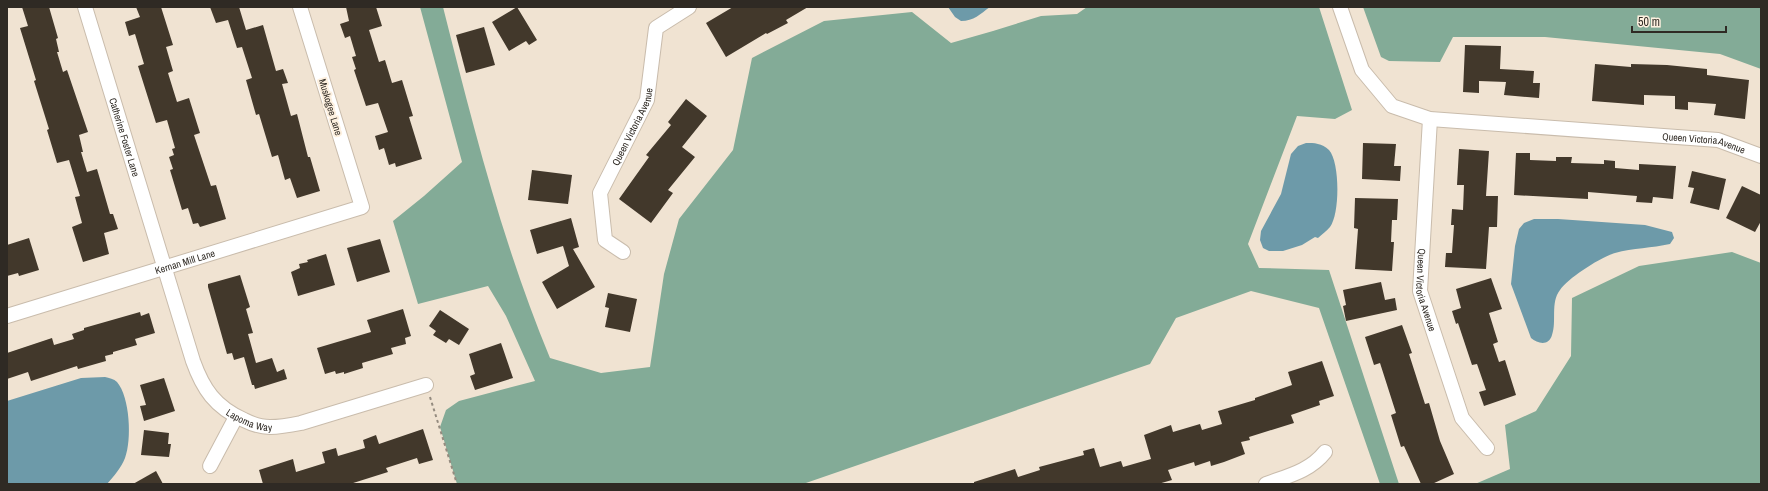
<svg xmlns="http://www.w3.org/2000/svg" width="1768" height="491" viewBox="0 0 1768 491" font-family="'Archivo Narrow',sans-serif">
  <rect width="100%" height="100%" fill="#f0e3d2"/>
  <g fill="#83ab97">
    <path d="M420 7H443C473 126 503 245 550 358L601 373 650 367 664 274 679 219 733 150 752 58 824 21 912 12 951 43 993 31 1041 16 1077 14 1087 7H1319L1352 110 1335 119 1297 116 1248 244 1259 268 1329 270 1399 484H1380L1319 308 1251 291 1176 318 1150 364 803 484H457L440 427 446 410 459 401 535 381 506 316 488 286 418 304 393 221 424 196 462 162Z"/>
    <polygon points="1363,7 1761,7 1761,69 1720,54 1545,37 1453,37 1440,62 1389,61 1381,57"/>
    <polygon points="1732,252 1761,263 1761,484 1475,484 1510,469 1505,425 1536,411 1571,356 1572,298 1639,266"/>
  </g>
  <g fill="#6d9aa9">
    <path d="M948 7H990C980 14 974 21 961 21L955 17Z"/>
    <path d="M1306 143C1314 143 1322 143 1329 150 1340 162 1340 214 1330 227 1327 231 1322 234 1318 238L1315 237 1302 245 1283 251H1269L1263 248 1260 240 1261 231 1281 194 1291 154 1298 146Z"/>
    <path d="M1534 219H1558L1645 225 1672 232 1674 238 1670 244C1652 248 1633 248 1615 253 1601 257 1568 278 1560 290 1550 303 1557 321 1552 335 1549 346 1538 344 1531 338L1511 284 1515 246 1519 229 1524 223Z"/>
    <path d="M105 377C109 378 114 379 117 382 130 397 132 440 125 458 121 468 114 476 107 484H7V401L81 378Z"/>
  </g>
  <g fill="#42382b">
    <polygon points="22,7 49,7 58,38 56,39 59,52 57,52 63,72 67,70 88,132 79,135 83,152 81,152 87,172 97,169 110,214 113,214 118,229 104,233 109,254 83,262 72,227 82,223 75,197 80,196 69,160 57,163 47,130 49,129 34,81 36,80 20,28 28,26"/>
    <polygon points="136,7 161,7 173,45 166,47 173,71 168,73 177,102 189,98 200,133 194,135 211,186 216,185 226,219 200,227 198,223 193,224 188,208 182,210 170,170 173,169 169,157 174,155 172,149 175,148 167,120 156,123 138,66 144,64 135,34 129,36 125,22 140,17"/>
    <polygon points="210,7 239,7 246,30 263,25 276,71 283,69 288,83 282,84 291,116 297,114 308,157 310,157 320,191 297,198 290,178 285,180 278,155 272,157 259,114 256,115 246,80 252,78 242,47 237,48 228,20 216,23"/>
    <polygon points="346,7 376,7 382,26 369,30 379,62 385,60 392,83 402,80 413,116 409,117 422,159 396,167 395,163 389,165 384,148 379,150 375,136 388,132 378,103 366,106 354,70 356,69 352,57 356,56 350,36 345,38 340,24 349,21"/>
    <polygon points="517,7 537,40 529,45 526,41 509,51 492,22"/>
    <polygon points="733,7 808,7 786,20 788,23 767,34 766,33 726,57 706,23"/>
    <polygon points="484,27 495,65 466,73 456,35"/>
    <polygon points="1465,45 1501,46 1500,69 1534,71 1533,83 1540,83 1539,98 1504,95 1506,82 1479,81 1479,93 1463,92"/>
    <polygon points="1595,64 1631,67 1631,64 1667,65 1707,69 1707,75 1749,80 1745,119 1714,115 1716,104 1688,102 1688,110 1675,109 1675,96 1644,95 1644,105 1592,101"/>
    <polygon points="686,99 707,116 682,147 695,157 668,190 673,193 651,223 619,199 649,157 646,155 671,125 668,122"/>
    <polygon points="1363,143 1396,144 1394,166 1401,166 1400,181 1362,179"/>
    <polygon points="1459,149 1489,151 1486,196 1498,196 1497,227 1489,227 1486,269 1445,267 1446,253 1452,253 1454,225 1451,225 1452,209 1463,210 1464,185 1457,185"/>
    <polygon points="1516,153 1530,153 1530,160 1556,161 1556,157 1572,157 1571,163 1604,164 1604,160 1615,161 1615,168 1639,170 1639,164 1676,166 1673,199 1653,197 1652,203 1636,202 1637,196 1588,192 1588,199 1514,195"/>
    <polygon points="532,170 572,175 568,204 528,200"/>
    <polygon points="1692,171 1726,179 1719,210 1690,203 1694,188 1688,187"/>
    <polygon points="1742,186 1761,195 1761,221 1755,232 1726,218"/>
    <polygon points="1355,198 1398,199 1397,220 1392,220 1391,242 1394,242 1392,271 1355,269 1358,229 1354,228"/>
    <polygon points="571,218 579,247 573,249 595,287 557,309 542,282 569,266 563,246 537,254 530,230"/>
    <polygon points="29,238 39,270 19,276 18,273 7,276 7,245"/>
    <polygon points="380,239 390,272 357,282 347,248"/>
    <polygon points="326,254 335,285 298,296 291,272 300,268 299,264 308,262 307,260"/>
    <polygon points="240,275 250,307 246,309 253,333 248,334 256,363 272,358 277,372 284,369 287,379 255,389 254,385 252,385 244,357 234,360 232,353 227,354 208,287 208,284"/>
    <polygon points="1491,278 1502,309 1489,313 1498,342 1493,344 1499,362 1505,360 1516,395 1484,406 1479,392 1486,390 1477,364 1472,365 1458,323 1456,324 1452,311 1461,308 1456,289"/>
    <polygon points="1381,282 1385,300 1395,298 1397,310 1346,321 1343,306 1346,305 1343,290"/>
    <polygon points="608,293 637,299 630,332 605,327 609,308 605,307"/>
    <polygon points="403,309 411,336 405,338 406,344 391,348 393,354 362,363 363,368 344,374 344,372 336,374 335,371 325,374 317,348 371,332 367,320"/>
    <polygon points="440,310 469,329 459,345 449,339 446,343 433,335 436,331 429,326"/>
    <polygon points="140,312 141,316 149,313 155,333 135,339 137,345 113,352 113,354 105,356 106,361 78,369 77,366 31,381 28,372 7,379 7,353 52,338 54,345 74,339 72,334 84,330 84,328"/>
    <polygon points="1402,325 1412,353 1409,354 1425,404 1429,403 1440,441 1454,474 1432,484 1421,484 1404,446 1401,447 1391,415 1396,413 1380,363 1374,365 1365,337"/>
    <polygon points="501,343 513,378 475,390 470,376 475,374 469,354"/>
    <polygon points="1322,361 1334,396 1319,401 1320,405 1291,415 1294,423 1249,437 1250,440 1241,442 1245,454 1224,462 1211,466 1210,461 1195,466 1194,462 1168,470 1172,480 1158,484 974,484 974,482 1015,469 1018,477 1040,470 1039,467 1084,455 1083,451 1094,448 1100,467 1121,461 1123,467 1151,459 1144,435 1171,425 1173,432 1200,424 1202,430 1222,424 1218,411 1255,400 1255,398 1292,385 1288,372"/>
    <polygon points="164,378 175,411 144,421 140,406 146,405 140,385"/>
    <polygon points="423,429 433,460 419,464 417,458 386,468 388,472 350,484 263,484 259,470 293,459 296,472 325,463 322,452 336,448 338,456 365,448 363,440 376,435 379,444"/>
    <polygon points="144,430 169,433 168,444 171,444 169,457 141,455"/>
    <polygon points="156,471 163,484 133,484"/>
  </g>
  <g fill="none" stroke-linecap="round" stroke-linejoin="round">
    <defs>
      <g id="street">
        <path id="s1" d="M85 7 193 361C203 389 215 407 244 420 252 424 261 427 270 427 281 427 291 425 301 423L426 385"/>
        <path id="s2" d="M1340 7 1362 70 1392 106 1430 119 1718 140 1761 156"/>
        <path id="s3" d="M1430 119 1420 291 1462 418 1487 448"/>
        <path id="s4" d="M623 252 605 240 600 193 647 100 656 28 689 7"/>
        <path id="s5" d="M7 316 362 207 300 7"/>
        <polyline points="210,466 236,417"/>
        <path d="M1266 484C1288 476 1310 471 1325 452"/>
      </g>
    </defs>
    <use href="#street" stroke="#c9bcac" stroke-width="16"/>
    <polyline stroke="#948b7f" stroke-width="2" stroke-dasharray="3 3" stroke-linecap="butt" points="430,397 457,484"/>
    <use href="#street" stroke="#fff" stroke-width="14"/>
  </g>
  <g text-anchor="middle" stroke-width="4" stroke-linejoin="round" paint-order="stroke">
    <g font-size="10" fill="#2f2a24" stroke="#fdf0df">
      <text transform="translate(331 107) rotate(73)" y="4">Muskogee Lane</text>
      <text dy="4" stroke="none"><textPath href="#s4" startOffset="143">Queen Victoria Avenue</textPath></text>
      <text dy="4" stroke="none"><textPath href="#s1" startOffset="136">Catherine Foster Lane</textPath></text>
      <text dy="4" stroke="none"><textPath href="#s2" startOffset="429">Queen Victoria Avenue</textPath></text>
      <text dy="4" stroke="none"><textPath href="#s5" startOffset="186">Kernan Mill Lane</textPath></text>
      <text dy="4" stroke="none"><textPath href="#s3" startOffset="172">Queen Victoria Avenue</textPath></text>
      <text dy="4" stroke="none"><textPath href="#s1" startOffset="456">Lapoma Way</textPath></text>
    </g>
  </g>
  <rect width="1768" height="491" fill="none" stroke="#2f2a24" stroke-width="16"/>
  <path d="M1632 26v6h94v-6" fill="none" stroke="#2f2a24" stroke-width="2"/>
  <text x="1638" y="26" font-size="12" fill="#2f2a24" stroke="#fdf0df" stroke-width="3" paint-order="stroke">50 m</text>
</svg>
